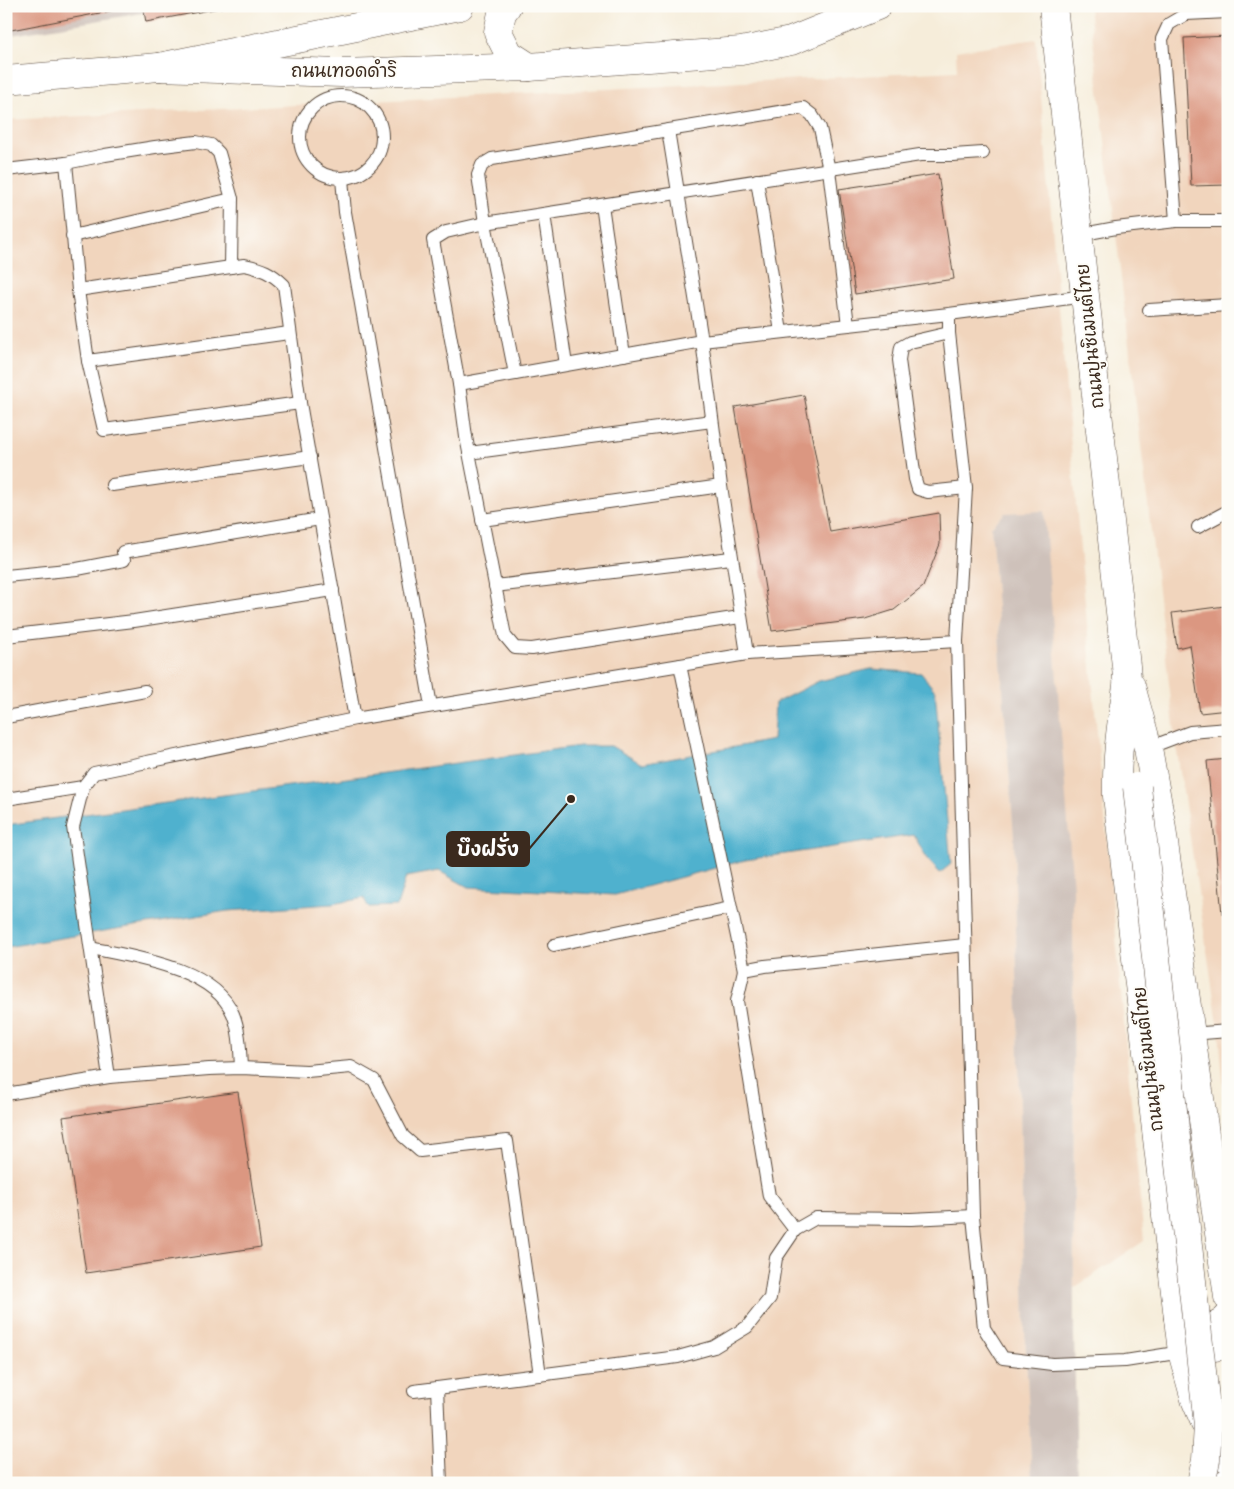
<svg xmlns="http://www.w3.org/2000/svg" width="1234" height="1489" viewBox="0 0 1234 1489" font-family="Mynerve,'Playpen Sans Thai',sans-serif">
  <rect width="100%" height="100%" fill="#fdfcf7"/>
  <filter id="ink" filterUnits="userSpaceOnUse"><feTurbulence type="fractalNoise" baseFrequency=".02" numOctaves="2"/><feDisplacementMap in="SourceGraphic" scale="10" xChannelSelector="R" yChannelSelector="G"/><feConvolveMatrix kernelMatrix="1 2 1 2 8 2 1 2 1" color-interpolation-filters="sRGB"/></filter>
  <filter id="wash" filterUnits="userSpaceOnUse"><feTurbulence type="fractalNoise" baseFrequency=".0096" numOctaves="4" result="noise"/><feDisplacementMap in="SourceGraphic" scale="20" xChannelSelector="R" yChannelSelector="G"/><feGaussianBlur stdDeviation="1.12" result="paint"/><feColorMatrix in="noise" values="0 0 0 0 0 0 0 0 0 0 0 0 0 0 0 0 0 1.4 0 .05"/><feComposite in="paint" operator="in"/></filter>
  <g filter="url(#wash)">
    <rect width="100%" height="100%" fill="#f6edda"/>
    <g fill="#f1d5bd">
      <polygon points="1089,6 1228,6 1228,1137 1219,1031 1177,751"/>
      <polygon points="1036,39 1076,505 1144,1241 1074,1288 1073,889 1005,513 991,527 1014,838 1025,1331 1032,1483 6,1483 6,120 957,71 956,51"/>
    </g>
    <g fill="#cec1ba">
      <polygon points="6,6 184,6 6,36"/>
      <polygon points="1044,511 1073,889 1074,1334 1077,1483 1032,1483 1025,1331 1014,838 991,527 1005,513"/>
    </g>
    <polygon fill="#4fb1ce" stroke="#456e76" points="871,669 921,673 935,691 951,864 940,873 927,859 914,835 745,860 615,895 468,887 439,871 406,877 397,906 368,907 364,898 332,904 227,911 6,947 6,825 580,746 611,746 642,764 773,740 775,703 819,681"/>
    <g id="blocks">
      <g fill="#db9781">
        <polygon points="22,6 131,6 131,7 6,31 6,9"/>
        <polygon points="143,6 225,6 225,7 146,22"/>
        <polygon points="1228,36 1228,185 1191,186 1184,38"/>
        <polygon points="938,174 954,279 855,294 839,189"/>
        <polygon points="804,395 830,532 939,513 940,544 923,587 894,610 865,619 772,631 735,407"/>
        <polygon points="1228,604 1228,710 1200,713 1190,645 1177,648 1172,613 1225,606"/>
        <polygon points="1228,759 1228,913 1222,914 1207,761"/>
        <polygon points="238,1092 261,1247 86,1273 63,1117"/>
      </g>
    </g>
  </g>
  <g filter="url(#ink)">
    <use href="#blocks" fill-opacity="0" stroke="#57473a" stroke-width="1"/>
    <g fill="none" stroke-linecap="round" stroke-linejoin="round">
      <defs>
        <g id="service">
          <circle cx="341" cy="137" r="41"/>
          <polyline points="66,163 78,290 88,361 104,430 300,403"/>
          <polyline points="6,170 66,163 105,155 155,147 196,142 211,145 219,153 232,199 231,267"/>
          <polyline points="342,179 345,212 431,706"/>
          <polyline points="757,180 781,332"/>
          <polyline points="602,205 624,355"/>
          <polyline points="544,214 566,365"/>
          <polyline points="1176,221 1162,39 1169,24 1186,14 1228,12"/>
          <polyline points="1078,235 1116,228 1176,221 1228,221"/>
          <polyline points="72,236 232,199"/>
          <path d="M78 290 244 265C261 268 272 273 284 285L300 403 355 719"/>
          <polyline points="1149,310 1228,305"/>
          <polyline points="949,314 949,333 966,488 957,641 973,1216 984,1328 1003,1358 1052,1364 1125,1361 1182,1352"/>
          <polyline points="949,333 910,342 901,347 899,360 915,479 918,489 928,492 966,488"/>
          <polyline points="88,361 289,333"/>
          <polyline points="515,374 485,223 478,175 482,165 492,159 803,108 812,115 820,128 829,170 848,325"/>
          <polyline points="459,384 702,341 949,314 1085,296"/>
          <polyline points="469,453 712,421"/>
          <polyline points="112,485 310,457"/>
          <polyline points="482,520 721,486"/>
          <polyline points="1198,527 1228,511"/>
          <polyline points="123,552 320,519"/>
          <polyline points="6,576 77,569 124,560"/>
          <polyline points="495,586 731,558"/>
          <polyline points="740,617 532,649 515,648 505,636 466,437 459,384 433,240 446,232 485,223 920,155 953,155 983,153"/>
          <polyline points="6,636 134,621 333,590"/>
          <polyline points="747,654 957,641"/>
          <polyline points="680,665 744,970"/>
          <polyline points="6,717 145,691"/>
          <polyline points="1148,748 1190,732 1228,729"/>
          <polyline points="6,799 83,787"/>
          <polyline points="554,945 730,908"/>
          <path d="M91 948C134 957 214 968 233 1014 240 1031 240 1050 241 1068"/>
          <polyline points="1191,1034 1228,1031"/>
          <polyline points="109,1077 73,827 83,787 94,773 355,719 747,654 721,486 702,341 668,130"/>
          <polyline points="6,1094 109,1077 209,1069 241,1068 307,1071 351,1067 374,1080 403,1136 420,1151 507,1141 540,1375"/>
          <polyline points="795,1230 769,1196 737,1001 744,970 765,966 965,945"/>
          <polyline points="437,1388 441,1483"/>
          <polyline points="414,1391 678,1357 714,1347 747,1327 770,1298 776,1258 795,1230 816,1218 911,1219 973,1216"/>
        </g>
        <g id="tertiary">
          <polyline points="507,6 502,13 498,32 509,54 529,67"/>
          <polyline points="1053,6 1126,666 1129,704"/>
          <polyline points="159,67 341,73 529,67 741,51 791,41 877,6"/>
          <polyline points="6,80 159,67 460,6"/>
          <path d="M1127 686C1121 723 1116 759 1117 796L1182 1352 1195 1399 1217 1451 1228 1459"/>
          <polyline points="1131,686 1148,748 1161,822 1228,1297"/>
          <path d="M1178 1318C1182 1321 1186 1325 1191 1328 1202 1333 1221 1326 1228 1317"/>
          <polyline points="1182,1352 1228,1345"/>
        </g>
        <polyline id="secondary" points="1227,1483 1228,1483"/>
      </defs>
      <use href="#service" stroke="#57473a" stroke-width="14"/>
      <use href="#tertiary" stroke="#57473a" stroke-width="29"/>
      <use href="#secondary" stroke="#57473a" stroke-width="29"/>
      <use href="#service" stroke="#fff" stroke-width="12"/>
      <use href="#tertiary" stroke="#fff" stroke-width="28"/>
      <use href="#secondary" stroke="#fff" stroke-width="28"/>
      <defs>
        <polyline id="tertiary-bridge" points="1137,787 1208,1425 1206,1460 1201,1483"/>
      </defs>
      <use href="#tertiary-bridge" stroke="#57473a" stroke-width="29" stroke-linecap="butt"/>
      <use href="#tertiary-bridge" stroke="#fff" stroke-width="28"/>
    </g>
  </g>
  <g text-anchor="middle" stroke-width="4" stroke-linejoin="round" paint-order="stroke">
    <g font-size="18" fill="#3b2a1e" stroke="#fdfcf7">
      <text x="344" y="77">ถนนเทอดดำริ</text>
      <text transform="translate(1090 336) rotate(-96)" y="6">ถนนปูนซิเมนต์ไทย</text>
      <text transform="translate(1148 1059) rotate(-97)" y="6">ถนนปูนซิเมนต์ไทย</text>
    </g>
  </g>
  <path fill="none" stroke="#3b2a1e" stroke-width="2" d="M571 799L529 849"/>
  <circle fill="#3b2a1e" stroke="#fdfcf7" stroke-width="2" cx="571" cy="799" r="5"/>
  <rect fill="#3b2a1e" stroke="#3b2a1e" stroke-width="2" x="447" y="832" width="82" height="34" rx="5"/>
  <g font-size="19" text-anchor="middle" font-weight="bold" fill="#fff">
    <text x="488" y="856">บึงฝรั่ง</text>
  </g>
  <rect width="1234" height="1489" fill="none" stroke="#fdfcf7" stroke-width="25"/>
</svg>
